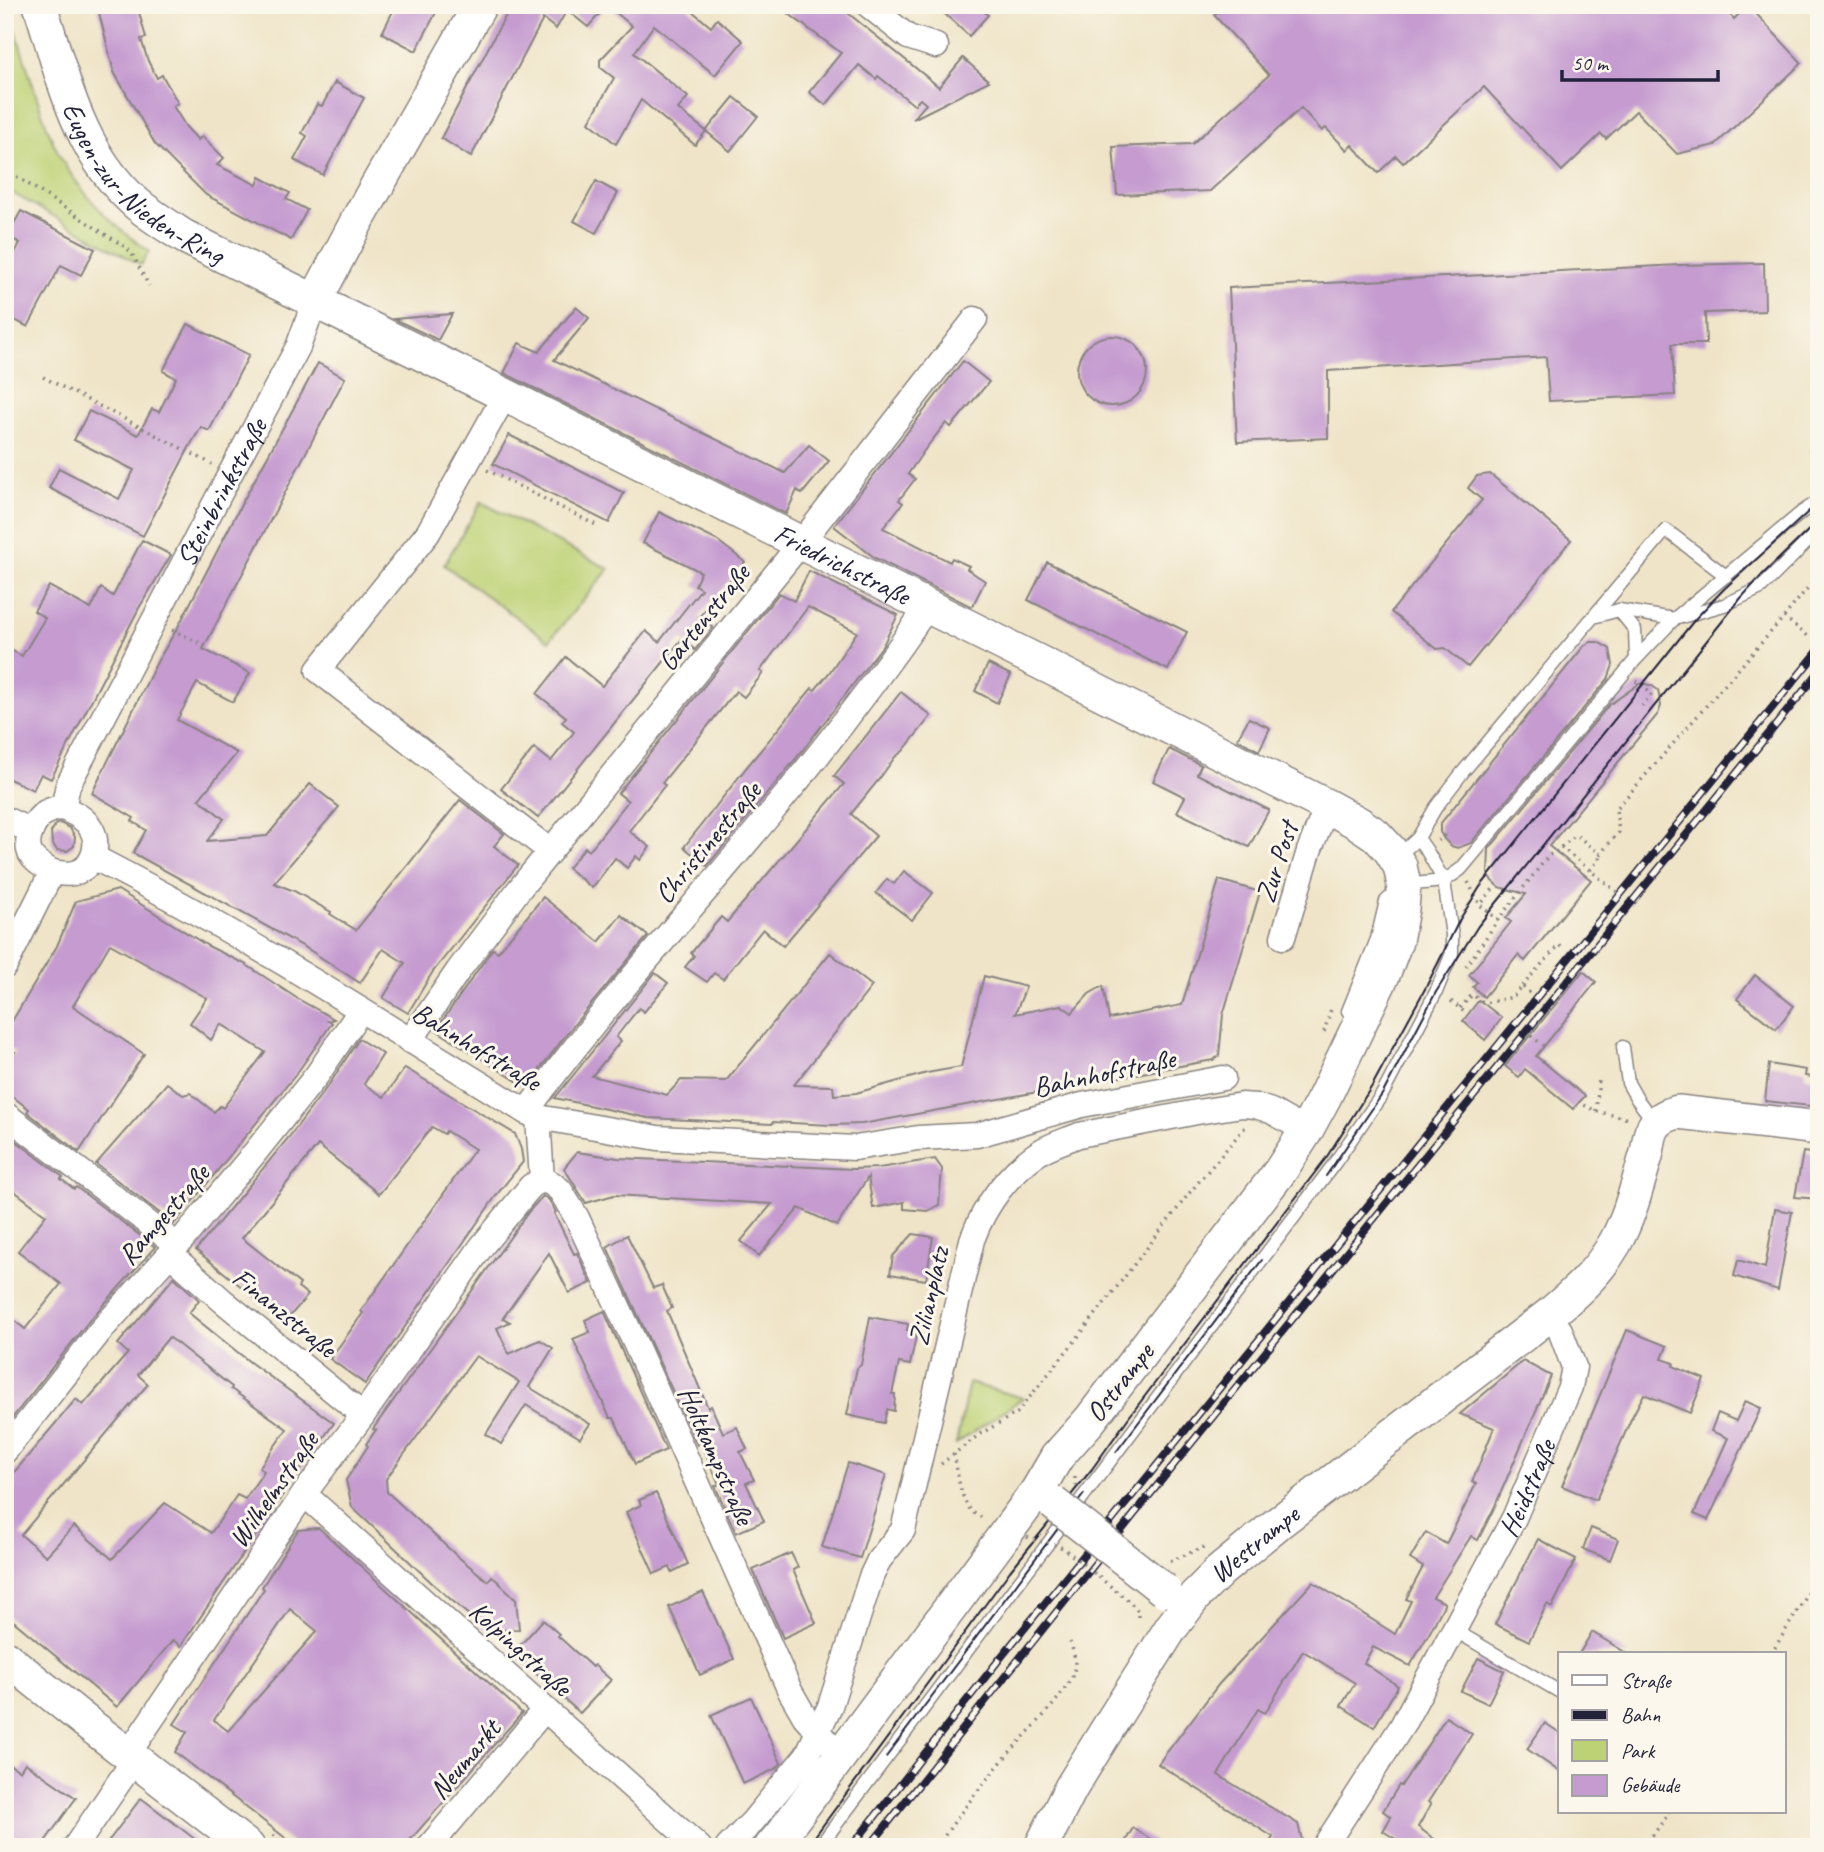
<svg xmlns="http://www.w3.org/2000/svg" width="1824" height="1852" viewBox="0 0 1824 1852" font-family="Caveat,sans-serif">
  <rect width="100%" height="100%" fill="#fbf7ec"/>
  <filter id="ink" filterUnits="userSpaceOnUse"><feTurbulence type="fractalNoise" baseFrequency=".0143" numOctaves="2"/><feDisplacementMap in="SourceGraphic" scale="14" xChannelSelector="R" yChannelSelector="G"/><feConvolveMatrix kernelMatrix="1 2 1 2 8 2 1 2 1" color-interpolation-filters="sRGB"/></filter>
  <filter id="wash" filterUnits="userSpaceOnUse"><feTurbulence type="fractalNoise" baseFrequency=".00686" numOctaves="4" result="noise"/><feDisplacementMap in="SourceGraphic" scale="28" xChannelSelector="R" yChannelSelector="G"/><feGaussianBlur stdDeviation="1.57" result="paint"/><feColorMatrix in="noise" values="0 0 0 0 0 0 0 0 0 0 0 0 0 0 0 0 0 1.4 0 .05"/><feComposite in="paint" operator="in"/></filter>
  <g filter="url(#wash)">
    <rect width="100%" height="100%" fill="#efe4c7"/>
    <g fill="#bdd275" stroke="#707a58" stroke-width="2">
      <path d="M5 5H8C17 36 27 67 37 98 45 122 53 146 66 167 88 201 117 229 149 251L141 265 5 189Z"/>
      <polygon points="481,502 609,569 549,641 444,565"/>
      <polygon points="969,1383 1023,1398 956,1444"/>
    </g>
    <g id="blocks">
      <g fill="#c59bd0" fill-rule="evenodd">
        <polygon points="97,5 137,5 146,38 141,39 148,61 157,78 162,75 178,103 173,106 186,127 198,140 202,136 224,158 217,165 257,185 260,177 290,193 286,199 307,210 291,240 206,195 155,144 114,72"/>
        <polygon points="396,5 440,5 416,51 382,33"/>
        <polygon points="512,5 685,5 711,27 717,19 743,41 715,75 654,25 634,53 688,97 678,109 706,131 695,145 641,100 616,144 589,122 614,78 600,67 600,60 632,26 607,5 588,27 567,10 556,29 543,19 471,157 441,138 496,33"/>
        <polygon points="777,5 838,5 939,87 963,58 989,81 913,119 926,104 920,99 914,105 878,76 876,79 859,65 826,105 809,92 841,53"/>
        <polygon points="935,5 977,5 988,15 969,36"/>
        <polygon points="1225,5 1721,5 1734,19 1748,5 1802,63 1715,145 1677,154 1636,111 1606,139 1601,134 1562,171 1484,87 1403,163 1396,156 1378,173 1352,145 1347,150 1326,128 1322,131 1301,108 1210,191 1117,195 1113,147 1192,144 1269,75 1214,15"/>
        <polygon points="335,82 364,98 323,175 294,160 307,136 302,133 317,104 322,106"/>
        <polygon points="734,97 758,116 730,151 706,131"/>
        <polygon points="596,181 618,193 596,233 574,221"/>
        <polygon points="21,211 95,249 81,275 61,265 28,327 5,315 5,271 20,243 7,236"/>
        <polygon points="1764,263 1765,311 1705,313 1706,344 1672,344 1675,395 1549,401 1546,357 1328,371 1328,438 1237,442 1229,288 1680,265"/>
        <polygon points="576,307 589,318 554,360 785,473 809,445 829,461 802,494 797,490 786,514 504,373 519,343 539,352"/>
        <polygon points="452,314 438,340 394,319"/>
        <polygon points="188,324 249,355 209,431 201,427 191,444 143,536 49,488 59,468 119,499 134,470 74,440 89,411 138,435 152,409 159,412 176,378 163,371"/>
        <circle cx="1112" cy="371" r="35"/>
        <polygon points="963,361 989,382 951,427 946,423 926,448 908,474 915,479 899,500 903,503 883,528 950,562 952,558 969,566 967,569 985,581 972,607 875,558 834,526"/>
        <polygon points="318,363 345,378 203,649 250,673 233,702 197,683 177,720 237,753 199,799 224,819 207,841 267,836 310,784 339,807 274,883 294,891 331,912 330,914 356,930 460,800 504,834 494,846 518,865 432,973 408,1013 383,998 405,963 383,949 360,983 308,949 133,853 146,830 132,821 134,818 92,793 157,662 178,627 241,505"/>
        <polygon points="509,435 624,493 609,523 493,464"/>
        <polygon points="1490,474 1571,540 1468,667 1445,648 1437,649 1391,612 1482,500 1468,488 1477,476"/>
        <polygon points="659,512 718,541 745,562 699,617 713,628 695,650 682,639 538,818 501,789 534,748 551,761 574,732 562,722 566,717 537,694 566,657 602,686 646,631 659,642 701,589 695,585 701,572 643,543"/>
        <polygon points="142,540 171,555 139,608 51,779 41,774 33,790 5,777 5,658 11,650 22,656 45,618 34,611 49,586 91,609 101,588 113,596"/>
        <polygon points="1047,562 1187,632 1168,670 1028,600"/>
        <polygon points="809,571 898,615 883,645 803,750 707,866 684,847 746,768 812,688 815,690 829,673 857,632 808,607 760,671 763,673 744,697 736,691 662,783 665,785 629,831 650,847 640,860 636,856 627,868 615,858 592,888 568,868 585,847 589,851 628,801 618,793 779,593 794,601"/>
        <polygon points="1591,642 1598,642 1610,649 1613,665 1608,679 1471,843 1458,848 1451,846 1444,839 1440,832 1440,824 1584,646"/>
        <polygon points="988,664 1011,675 997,703 975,691"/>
        <polygon points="1639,684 1646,684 1652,686 1658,690 1661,706 1658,714 1549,846 1591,880 1525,961 1518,955 1484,997 1473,987 1477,982 1469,975 1511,922 1506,918 1526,894 1499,887 1492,881 1488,874 1489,849 1609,705"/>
        <polygon points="901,692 931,716 903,751 895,757 880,778 851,814 876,836 783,946 763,929 723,979 714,973 707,982 685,967 694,956 691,953 721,917 727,922 844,784 834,776"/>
        <polygon points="1249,718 1270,728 1259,751 1237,739"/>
        <polygon points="1169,749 1201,765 1197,774 1269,810 1249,847 1177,812 1185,797 1153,781"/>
        <polygon points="60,823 70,828 75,837 74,846 67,851 57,850 52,843 51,832 56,824"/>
        <polygon points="904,871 933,893 912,920 876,893 887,879 894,884"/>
        <polygon points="1219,880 1260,892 1223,1015 1219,1056 1213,1060 862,1124 831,1125 773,1122 772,1124 648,1118 555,1098 655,973 668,983 644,1012 639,1008 616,1037 621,1041 592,1076 667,1095 681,1080 726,1081 830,953 872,986 794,1085 833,1086 834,1095 856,1093 927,1073 961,1067 984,976 1026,987 1015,1014 1061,1005 1072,1013 1089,994 1103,986 1109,1019 1182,1005"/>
        <polygon points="118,890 208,946 245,964 298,999 334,1019 328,1021 332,1023 297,1073 174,1224 96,1164 167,1083 183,1095 190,1093 214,1112 220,1106 223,1108 265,1052 221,1024 211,1040 190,1023 207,998 110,944 73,1006 144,1054 79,1152 27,1112 29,1109 5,1091 5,1068 15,1052 5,1047 5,1033 57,946 76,901"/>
        <polygon points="543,897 599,942 621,915 648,936 573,1026 526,1087 436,1030 491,951 493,949 498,952"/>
        <polygon points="1583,971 1596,982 1536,1056 1585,1096 1573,1109 1525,1069 1519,1077 1505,1066"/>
        <polygon points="1755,975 1794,1006 1776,1029 1737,999"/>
        <polygon points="1479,1000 1502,1018 1485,1040 1463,1021"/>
        <polygon points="359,1039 383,1054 364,1084 384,1097 405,1068 515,1134 521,1149 523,1162 498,1193 365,1384 330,1359 363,1313 361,1311 475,1149 446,1131 444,1134 432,1127 379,1194 318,1145 242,1238 300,1284 298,1287 308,1295 285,1322 196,1250 289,1137 330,1083"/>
        <polygon points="1769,1064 1806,1070 1805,1076 1819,1078 1819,1107 1765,1101"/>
        <polygon points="7,1134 63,1177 61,1179 74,1189 76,1187 155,1247 89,1321 5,1427 5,1313 25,1329 61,1284 18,1251 46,1215 5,1184 5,1137"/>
        <polygon points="577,1152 618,1158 853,1169 879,1168 935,1159 942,1169 939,1205 928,1211 904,1209 904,1202 873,1208 868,1177 837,1226 799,1208 759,1256 741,1241 772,1204 614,1195 586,1203 564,1168"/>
        <polygon points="1803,1152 1819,1154 1819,1199 1795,1197"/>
        <polygon points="543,1196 549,1200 556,1212 554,1213 574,1254 577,1253 591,1283 569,1293 549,1253 503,1318 510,1322 497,1328 509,1354 540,1340 553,1348 529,1387 590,1424 580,1438 526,1405 501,1444 486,1434 519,1382 476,1356 386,1479 387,1492 457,1556 488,1581 492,1576 516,1599 519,1629 487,1631 432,1583 352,1507 346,1480 368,1446 366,1444 376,1430 373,1429 529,1211"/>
        <polygon points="1775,1209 1792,1212 1778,1290 1734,1276 1738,1260 1765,1268"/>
        <polygon points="913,1234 933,1237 926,1280 890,1274 893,1256"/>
        <polygon points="627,1235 653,1288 662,1285 672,1308 667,1311 708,1408 711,1406 723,1433 737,1427 747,1449 740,1452 754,1480 746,1483 764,1521 736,1533 715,1486 719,1484 701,1443 697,1445 607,1247"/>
        <path d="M174 1277 199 1300 189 1313 251 1363 334 1423 288 1487 181 1646 173 1640 117 1707 5 1614V1483L76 1399 83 1405 128 1353 118 1344ZM169 1337 232 1387 231 1389 287 1429 259 1468 264 1471 245 1499 237 1495 211 1533 165 1503 112 1559 74 1526 46 1556 21 1535 148 1384 138 1375Z"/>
        <polygon points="604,1311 666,1450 635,1464 614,1418 610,1418 573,1339 590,1332 585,1320"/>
        <polygon points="870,1317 908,1324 907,1330 917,1332 910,1365 899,1363 892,1394 895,1394 894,1411 887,1409 884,1423 847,1415 857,1368 861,1365"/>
        <polygon points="1627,1330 1667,1346 1662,1359 1674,1363 1673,1366 1704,1379 1690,1413 1644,1394 1632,1417 1596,1500 1562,1486"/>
        <polygon points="1523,1361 1551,1376 1495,1506 1478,1540 1471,1536 1433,1597 1445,1603 1430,1632 1410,1666 1373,1647 1364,1663 1398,1686 1374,1727 1341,1706 1355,1683 1303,1651 1265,1713 1258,1709 1218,1775 1298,1824 1302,1840 1297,1847 1267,1847 1273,1837 1158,1764 1219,1684 1313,1582 1395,1634 1411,1601 1406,1599 1423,1567 1410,1559 1426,1532 1446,1544 1476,1484 1472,1482 1494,1428 1460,1414"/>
        <polygon points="1745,1401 1761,1408 1708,1520 1694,1514 1728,1438 1711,1431 1718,1413 1736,1421"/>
        <polygon points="848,1463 886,1475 860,1558 822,1547"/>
        <polygon points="656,1493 688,1564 672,1572 670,1567 654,1574 626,1512 641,1505 639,1500"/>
        <path d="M319 1528 522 1713 404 1847H297L175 1752 187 1732 174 1724 264 1589 262 1587 298 1530ZM290 1609 317 1631 228 1731 214 1720Z"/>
        <polygon points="1591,1528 1618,1539 1610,1560 1583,1549"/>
        <polygon points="1538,1539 1576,1559 1552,1607 1547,1604 1529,1641 1495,1624"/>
        <polygon points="791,1553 798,1567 793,1570 816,1623 783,1638 753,1570"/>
        <polygon points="703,1592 734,1659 700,1675 669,1607"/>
        <polygon points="543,1620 559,1634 558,1636 592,1667 594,1665 611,1680 580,1713 513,1653"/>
        <polygon points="1592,1632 1628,1654 1579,1654"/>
        <polygon points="1478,1658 1504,1671 1488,1704 1461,1691"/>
        <polygon points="751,1697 781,1763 777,1768 743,1784 711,1715"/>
        <polygon points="1446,1717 1472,1734 1428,1802 1431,1804 1418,1827 1445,1847 1408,1847 1383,1831 1391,1817 1383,1811 1399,1785 1401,1786"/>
        <polygon points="1545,1723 1560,1733 1560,1772 1527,1749"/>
        <polygon points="5,1762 20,1771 25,1763 76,1798 41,1847 5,1847"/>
        <polygon points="141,1798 174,1823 205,1847 104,1847"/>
        <polygon points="1133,1828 1163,1847 1122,1847"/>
      </g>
    </g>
  </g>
  <g filter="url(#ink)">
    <use href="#blocks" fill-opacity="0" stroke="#888381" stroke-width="2"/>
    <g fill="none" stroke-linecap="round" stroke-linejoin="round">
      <defs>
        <g id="lane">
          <polyline points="1619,610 1635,630 1636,659"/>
          <polyline points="1593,617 1666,530 1726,576"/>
          <polyline points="1396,858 1418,838 1436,807 1462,773 1593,617 1619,610 1674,619 1724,605 1761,588 1819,530"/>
          <polyline points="1348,1011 1377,939 1386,901 1404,885 1444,881 1461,869 1636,659 1674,619 1802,512 1819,501"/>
          <polyline points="1623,1047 1628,1083 1637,1099 1654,1122"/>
          <polyline points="1454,1630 1560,1692"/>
          <polyline points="819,1847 1334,1164 1383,1093 1436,992 1452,953 1452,935 1444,881 1427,851 1418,838"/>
        </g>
        <g id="street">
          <polyline points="868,5 908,37 936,46"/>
          <polyline points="505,395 428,533 318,670 550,851"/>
          <polyline points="5,819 31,831"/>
          <path d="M93 857C242 933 383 1024 526 1112L538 1117 658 1138 855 1148 918 1138 977 1135 1082 1105 1223 1078"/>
          <path d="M52 872C60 873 66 875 74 873 96 867 102 839 87 823 81 816 72 812 63 808"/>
          <polyline points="1283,937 1309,851 1327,806"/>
          <path id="s1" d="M5 966 52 872C45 867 33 861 30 853 24 839 35 819 46 812 52 809 57 808 63 808L68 785 230 474 298 347 315 301"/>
          <polyline points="410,1041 458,971 517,892 801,543 975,319"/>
          <path d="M526 1112C602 1008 689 912 771 813 826 747 879 678 928 606"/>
          <polyline points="5,1114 177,1245"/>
          <polyline points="538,1117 542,1180"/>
          <polyline points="542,1180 551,1183 560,1190 577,1218 635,1343 790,1691 805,1717 828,1742"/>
          <polyline points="170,1254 223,1301 363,1415"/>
          <polyline points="5,1451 101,1330 170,1254 253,1155 317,1075 360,1011"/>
          <polyline points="304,1494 699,1847"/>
          <polyline points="75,1847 128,1769 128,1754 304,1494 363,1415 482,1246 531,1186 542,1180"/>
          <polyline points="429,1847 545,1709"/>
          <path d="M728 1847 753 1821 807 1755 830 1706 871 1577 879 1560 903 1530 972 1240C985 1204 1010 1170 1043 1150 1054 1144 1067 1140 1079 1135L1197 1112 1242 1105 1256 1106 1271 1111 1306 1131"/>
          <path id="s2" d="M1324 1847 1402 1726 1514 1518 1570 1387 1574 1367 1560 1330 1549 1315"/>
        </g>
        <g id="secondary">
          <path id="s3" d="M40 5C63 76 77 151 136 203 151 216 168 226 185 237L505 395 1327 806 1358 823 1376 835 1390 850 1400 866 1404 885 1402 909 1396 941 1383 975 1324 1098 1306 1131 1281 1170 1090 1420 1057 1457 1037 1491 1012 1525 782 1834 771 1847"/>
          <polyline points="315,301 357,221 480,5"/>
          <polyline points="5,1657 86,1722 248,1847"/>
          <path id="s4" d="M1041 1847 1071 1788 1116 1715 1171 1628 1195 1596 1220 1571 1277 1524 1549 1315C1575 1293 1598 1273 1615 1243 1630 1216 1637 1186 1646 1156 1649 1147 1648 1134 1655 1125 1660 1118 1670 1114 1678 1112L1819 1128"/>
        </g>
      </defs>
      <use href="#lane" stroke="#888381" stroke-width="15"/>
      <use href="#street" stroke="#888381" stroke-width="27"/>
      <use href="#secondary" stroke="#888381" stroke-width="36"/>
      <g stroke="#888381" stroke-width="3.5" stroke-dasharray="2 5" stroke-linecap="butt">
        <polyline points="5,169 125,247 131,252 149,286"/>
        <polyline points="43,377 212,464"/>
        <polyline points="1809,452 1819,445"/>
        <polyline points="487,470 598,526"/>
        <polyline points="1784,617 1809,637"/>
        <polyline points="172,630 208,647"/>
        <polyline points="1636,681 1652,694 1642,706"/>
        <polyline points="1438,841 1448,832"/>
        <polyline points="1561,847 1576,835 1600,854 1619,832 1616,809 1784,617 1819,574"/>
        <polyline points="1590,870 1599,860 1600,854"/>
        <polyline points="1468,882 1480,905"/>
        <polyline points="1497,884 1480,905 1498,920"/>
        <polyline points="1466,967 1498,920 1549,855 1556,852 1561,847 1617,892"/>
        <polyline points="1522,986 1559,945 1561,947"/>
        <polyline points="1451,1001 1468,1015"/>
        <polyline points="1460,1008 1472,995 1485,1003 1513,997 1522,986 1533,996"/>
        <polyline points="1324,1032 1331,1009"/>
        <polyline points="1531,1036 1544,1046"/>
        <polyline points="1578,1102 1596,1111 1629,1119"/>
        <polyline points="1596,1111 1599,1079"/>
        <path d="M954 1454C959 1475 959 1512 984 1518"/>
        <polyline points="941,1464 980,1434 1017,1413 1082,1332 1191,1191 1246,1126"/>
        <polyline points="1170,1561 1204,1547"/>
        <polyline points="1771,1654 1819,1576"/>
        <polyline points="273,1835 288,1847"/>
        <path d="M937 1847C959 1814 983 1783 1009 1753 1028 1731 1050 1712 1065 1688 1068 1683 1072 1678 1073 1674 1077 1663 1074 1652 1070 1642"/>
        <polyline points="1644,1847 1670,1812"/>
      </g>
      <use href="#lane" stroke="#fff" stroke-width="12"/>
      <use href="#street" stroke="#fff" stroke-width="24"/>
      <use href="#secondary" stroke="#fff" stroke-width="33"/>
      <g stroke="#22223b" stroke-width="2">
        <polyline points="1326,1176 1383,1093 1436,992 1478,926 1741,598 1764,573 1819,520"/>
        <polyline points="1116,1452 1262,1260"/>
        <polyline points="886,1757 1084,1494"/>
        <polyline points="807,1847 1010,1571 1092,1469 1129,1417 1326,1158 1372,1086 1426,987 1460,919 1480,887 1696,618 1724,589 1819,502"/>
      </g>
      <defs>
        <g id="rail">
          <polyline points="851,1847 1002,1656 1819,650"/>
          <polyline points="869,1847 1176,1462 1819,672"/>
        </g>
      </defs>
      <use href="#rail" stroke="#22223b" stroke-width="8"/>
      <use href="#rail" stroke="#fbf7ec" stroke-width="5" stroke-dasharray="16" stroke-linecap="butt"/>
      <defs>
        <polyline id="secondary-bridge" points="1053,1503 1164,1590"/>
      </defs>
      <use href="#secondary-bridge" stroke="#888381" stroke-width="36" stroke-linecap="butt"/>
      <g stroke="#888381" stroke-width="3.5" stroke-dasharray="2 5" stroke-linecap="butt">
        <polyline points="1075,1477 1075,1483 1078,1488"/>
        <polyline points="1027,1537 1032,1540 1049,1543 1063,1548 1130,1602 1138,1611 1138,1622"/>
      </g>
      <use href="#secondary-bridge" stroke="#fff" stroke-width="33"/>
    </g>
  </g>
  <g text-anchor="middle" stroke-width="6" stroke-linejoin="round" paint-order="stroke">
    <g font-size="28" fill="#22223b" stroke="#fbf7ec">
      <text dy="10" stroke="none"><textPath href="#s3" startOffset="214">Eugen-zur-Nieden-Ring</textPath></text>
      <text dy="10" stroke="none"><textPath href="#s1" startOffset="553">Steinbrinkstraße</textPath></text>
      <text dy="10" stroke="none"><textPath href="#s3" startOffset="1017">Friedrichstraße</textPath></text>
      <text transform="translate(703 617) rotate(-51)" y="10">Gartenstraße</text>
      <text transform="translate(707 842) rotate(-50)" y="10">Christinestraße</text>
      <text transform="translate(1276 862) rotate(-72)" y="10">Zur Post</text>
      <text transform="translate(477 1046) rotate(31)" y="10">Bahnhofstraße</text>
      <text transform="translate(1104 1072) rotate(-12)" y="10">Bahnhofstraße</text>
      <text transform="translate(163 1214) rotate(-49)" y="10">Ramgestraße</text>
      <text transform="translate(928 1296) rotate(-77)" y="10">Zilianplatz</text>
      <text transform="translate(285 1312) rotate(39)" y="10">Finanzstraße</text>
      <text transform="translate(1119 1382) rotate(-52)" y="10">Ostrampe</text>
      <text transform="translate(717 1455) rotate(66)" y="10">Holtkampstraße</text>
      <text dy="10" stroke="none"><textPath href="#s2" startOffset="413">Heidstraße</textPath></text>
      <text transform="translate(273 1489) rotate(-55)" y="10">Wilhelmstraße</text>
      <text dy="10" stroke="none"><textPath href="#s4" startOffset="374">Westrampe</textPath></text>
      <text transform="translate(521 1648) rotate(42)" y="10">Kolpingstraße</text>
      <text transform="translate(464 1759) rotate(-50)" y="10">Neumarkt</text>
    </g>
  </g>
  <rect width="1824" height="1852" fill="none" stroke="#fbf7ec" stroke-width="28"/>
  <rect x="1558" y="1652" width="228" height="161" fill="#fbf7ec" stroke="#a4a2a5" stroke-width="2"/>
  <rect x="1572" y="1675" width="35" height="10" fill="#ffffff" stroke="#a4a2a5" stroke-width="2"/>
  <text x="1621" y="1688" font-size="21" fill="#22223b">Straße</text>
  <rect x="1572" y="1710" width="35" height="10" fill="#22223b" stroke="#a4a2a5" stroke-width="2"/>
  <text x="1621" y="1722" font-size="21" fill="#22223b">Bahn</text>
  <rect x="1572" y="1740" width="35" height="21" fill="#bdd275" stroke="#a4a2a5" stroke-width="2"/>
  <text x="1621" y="1758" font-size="21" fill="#22223b">Park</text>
  <rect x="1572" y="1775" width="35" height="21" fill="#c59bd0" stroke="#a4a2a5" stroke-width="2"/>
  <text x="1621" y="1792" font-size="21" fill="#22223b">Gebäude</text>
  <path d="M1562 70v10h156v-10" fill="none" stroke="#22223b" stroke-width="3.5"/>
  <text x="1572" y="70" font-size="21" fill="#22223b" stroke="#fbf7ec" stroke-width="5" paint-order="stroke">50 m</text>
</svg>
